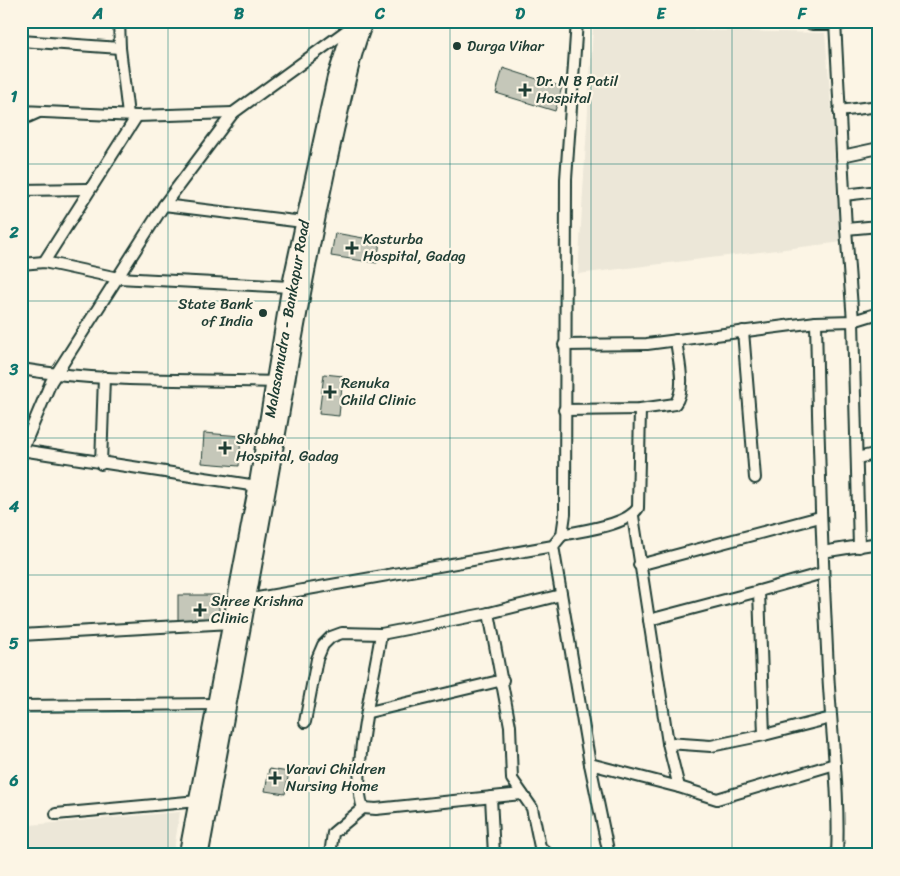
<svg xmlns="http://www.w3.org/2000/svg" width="900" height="876" viewBox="0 0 900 876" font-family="Sriracha,sans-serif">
  <rect width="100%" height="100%" fill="#fcf5e5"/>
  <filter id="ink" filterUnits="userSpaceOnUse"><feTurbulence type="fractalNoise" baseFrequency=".02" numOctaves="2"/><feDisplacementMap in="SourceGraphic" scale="10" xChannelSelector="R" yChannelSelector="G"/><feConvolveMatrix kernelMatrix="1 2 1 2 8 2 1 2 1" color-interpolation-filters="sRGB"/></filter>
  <g filter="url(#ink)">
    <g fill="#ece7d8">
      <polygon points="593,28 825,33 843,242 578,274"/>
      <polygon points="21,750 30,825 180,812 173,855 21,855"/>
    </g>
    <g fill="#c5c7b9" stroke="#1f3d34">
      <polygon points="503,68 562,87 555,111 496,93"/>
      <polygon points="335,233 380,241 377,263 331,256"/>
      <polygon points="324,374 343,376 339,416 319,414"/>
      <polygon points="204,433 241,436 239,466 202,463"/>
      <rect x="178" y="595" width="41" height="28"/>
      <polygon points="269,769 289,772 285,794 265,791"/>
    </g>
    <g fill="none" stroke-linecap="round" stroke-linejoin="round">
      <defs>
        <g id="street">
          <polyline points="119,21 120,48 128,115"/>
          <polyline points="835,22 846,229 853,321 859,547"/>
          <polyline points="21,41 120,48"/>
          <polyline points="21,111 137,116 233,113"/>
          <polyline points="839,111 879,106"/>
          <polyline points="21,120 39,112"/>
          <polyline points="842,156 879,148"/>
          <polyline points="21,190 88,189"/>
          <polyline points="844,195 879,191"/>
          <polyline points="164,205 303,222"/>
          <polyline points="846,229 879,226"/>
          <polyline points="44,262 137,116"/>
          <polyline points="21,264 44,262 118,278 290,287"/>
          <path d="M816 322C818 438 822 554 828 670 831 731 840 793 837 855"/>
          <polyline points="743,331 755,478"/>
          <polyline points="564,345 647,344 816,322 853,321 879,313"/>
          <path d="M21 369C104 383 191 379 275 382"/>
          <path d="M564 410 640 409 675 404C687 388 678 359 676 340"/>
          <polyline points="21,450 257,486"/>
          <polyline points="21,453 51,382 164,205 233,113 350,28"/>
          <polyline points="857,458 879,453"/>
          <polyline points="101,464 104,377"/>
          <path d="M562 535C583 530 626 526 638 508L640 409"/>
          <polyline points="553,546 590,764 609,855"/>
          <polyline points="822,552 879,543"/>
          <polyline points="639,565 820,517"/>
          <polyline points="759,591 823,573"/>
          <polyline points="246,600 553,546 562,535 565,514 566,179 577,21"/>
          <polyline points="489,613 510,726 512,779 532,808 540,847 549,855"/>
          <polyline points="649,620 759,591 764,735 711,746 668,743"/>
          <polyline points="21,635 231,623"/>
          <polyline points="21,706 216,704"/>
          <polyline points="369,712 503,680"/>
          <polyline points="305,722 317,659 323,645 331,637 342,633 381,634 489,613 561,595"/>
          <polyline points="764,735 831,718"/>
          <polyline points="590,764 679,787 668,743 633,516"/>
          <polyline points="679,787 717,799 835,764"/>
          <polyline points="491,797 494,855"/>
          <path d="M363 808C350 775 375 673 381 634"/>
          <polyline points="56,814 198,801"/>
          <polyline points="330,855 333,833 363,808 376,809 522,794"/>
        </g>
        <g id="secondary">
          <polyline points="187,855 257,486 290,287 335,79 354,21"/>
          <path d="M200 855C229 698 259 541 286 384 301 298 317 213 336 128 345 92 351 56 365 21"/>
        </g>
        <polyline id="primary" points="812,21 842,21"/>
      </defs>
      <use href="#street" stroke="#1f3d34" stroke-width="14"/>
      <use href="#secondary" stroke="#1f3d34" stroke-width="19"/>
      <use href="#primary" stroke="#1f3d34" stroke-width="20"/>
      <use href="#street" stroke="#fcf5e5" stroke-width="10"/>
      <use href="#secondary" stroke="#fcf5e5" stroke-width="15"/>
      <use href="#primary" stroke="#fcf5e5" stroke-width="16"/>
    </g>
  </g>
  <path fill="none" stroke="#0f766e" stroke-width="1" stroke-opacity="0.55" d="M168 21V855M309 21V855M450 21V855M591 21V855M732 21V855M21 164H879M21 301H879M21 438H879M21 575H879M21 712H879"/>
  <g fill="#1f3d34" stroke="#fcf5e5" stroke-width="2">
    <circle cx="457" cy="46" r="5"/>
    <path d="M522.5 82.5h5v5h5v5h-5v5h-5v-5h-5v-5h5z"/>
    <path d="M349.5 240.5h5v5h5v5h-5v5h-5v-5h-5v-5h5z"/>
    <circle cx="263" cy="313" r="5"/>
    <path d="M327.5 384.5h5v5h5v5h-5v5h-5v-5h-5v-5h5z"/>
    <path d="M222.5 440.5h5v5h5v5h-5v5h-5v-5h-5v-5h5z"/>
    <path d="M197.5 602.5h5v5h5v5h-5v5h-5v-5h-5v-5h5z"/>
    <path d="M272.5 770.5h5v5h5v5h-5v5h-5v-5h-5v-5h5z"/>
  </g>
  <g text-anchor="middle" stroke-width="4.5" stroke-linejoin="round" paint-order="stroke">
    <g font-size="15" fill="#1f3d34" stroke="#fcf5e5" text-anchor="start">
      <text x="467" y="51">Durga Vihar</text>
      <text x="536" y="86">Dr. N B Patil<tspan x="536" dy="17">Hospital</tspan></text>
      <text x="363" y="244">Kasturba<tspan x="363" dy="17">Hospital, Gadag</tspan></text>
      <text x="253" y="309" text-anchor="end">State Bank<tspan x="253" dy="17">of India</tspan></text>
      <text x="341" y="388">Renuka<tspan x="341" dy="17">Child Clinic</tspan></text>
      <text x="236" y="444">Shobha<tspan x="236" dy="17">Hospital, Gadag</tspan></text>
      <text x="211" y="606">Shree Krishna<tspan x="211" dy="17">Clinic</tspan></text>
      <text x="286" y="774">Varavi Children<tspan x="286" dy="17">Nursing Home</tspan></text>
    </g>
    <g font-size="15" fill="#1f3d34" stroke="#fcf5e5">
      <text transform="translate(287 319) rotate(-80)" y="5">Malasamudra - Bankapur Road</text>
    </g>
  </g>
  <rect width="900" height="876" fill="none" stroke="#fcf5e5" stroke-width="55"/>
  <rect x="28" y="28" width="844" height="820" fill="none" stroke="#0f766e" stroke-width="2"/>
  <g font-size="16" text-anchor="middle" font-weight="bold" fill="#0f766e">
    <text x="98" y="19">A</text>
    <text x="239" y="19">B</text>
    <text x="380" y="19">C</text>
    <text x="520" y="19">D</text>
    <text x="661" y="19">E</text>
    <text x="802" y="19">F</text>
    <text x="14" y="102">1</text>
    <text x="14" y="238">2</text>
    <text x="14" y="375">3</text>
    <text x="14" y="512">4</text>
    <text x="14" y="649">5</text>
    <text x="14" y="786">6</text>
  </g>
</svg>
